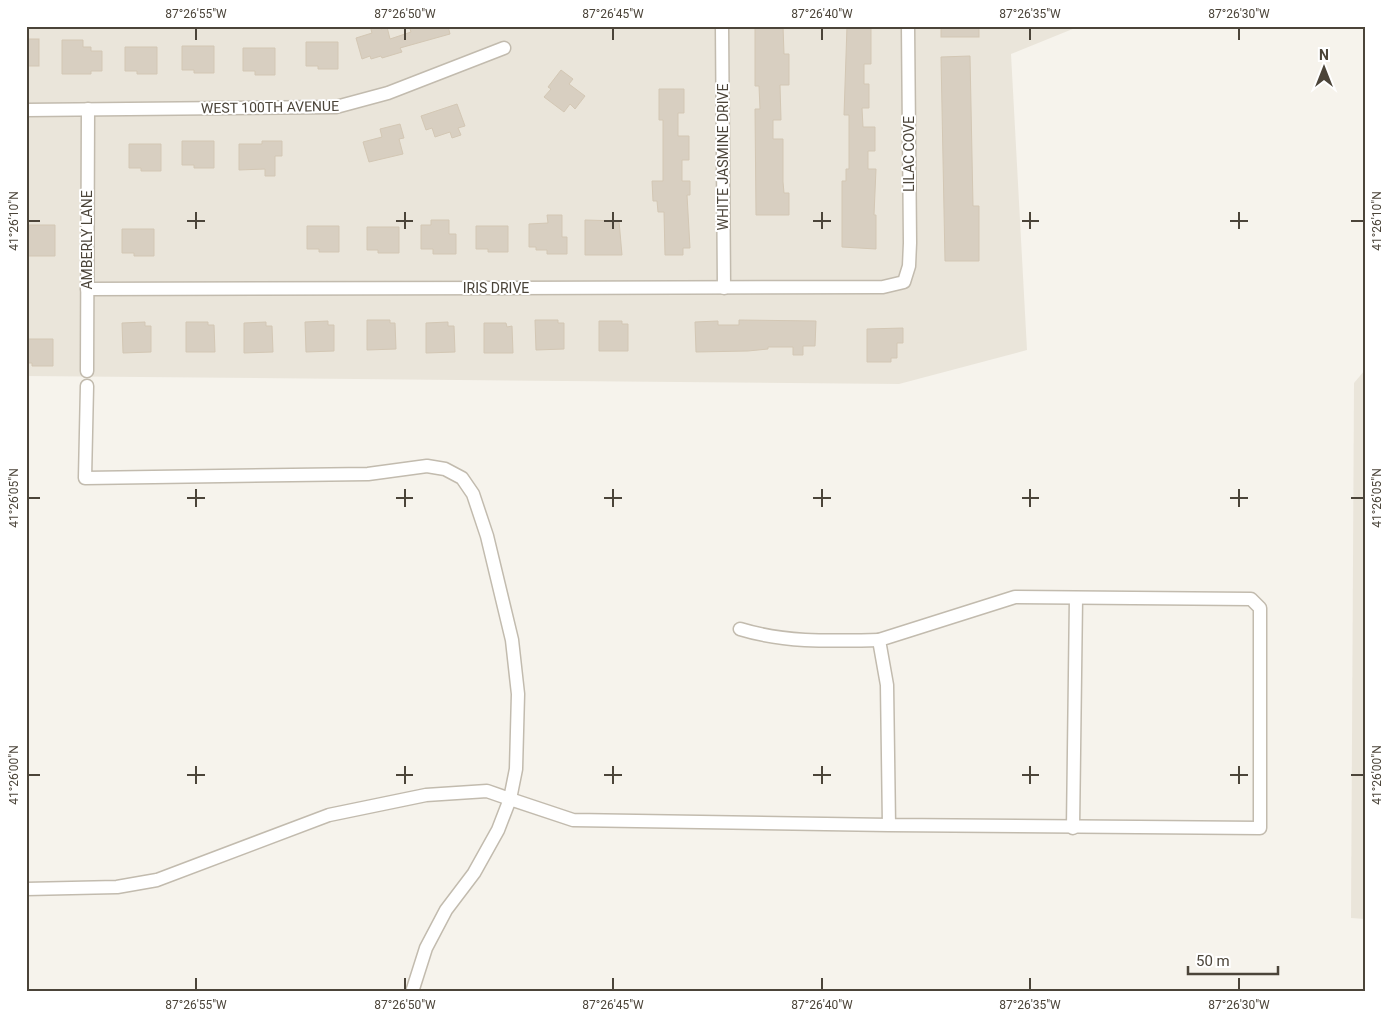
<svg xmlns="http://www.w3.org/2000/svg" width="1391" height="1018" viewBox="0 0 1391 1018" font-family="Roboto,sans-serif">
  <rect width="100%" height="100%" fill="#f6f3ec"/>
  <g fill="#eae5da">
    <polygon points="26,26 1080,26 1011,54 1027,350 899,384 26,376"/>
    <polygon points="1365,370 1365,919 1351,918 1354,383"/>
  </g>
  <g fill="#d8cfc1" stroke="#d3c7b4">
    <polygon points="370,26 380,26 381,29 387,27 390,39 411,32 409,26 448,26 450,34 400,48 402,52 382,58 381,56 371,59 370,56 362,59 356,38 372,33"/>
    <polygon points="755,26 783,26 784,54 789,54 789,85 780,85 781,120 773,120 773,139 783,139 783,182 784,193 789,193 789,215 756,215 755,109 760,109 759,86 755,86"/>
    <polygon points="847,26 871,26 871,64 864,64 864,84 869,84 869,108 862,108 863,127 875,127 875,151 868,151 868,169 876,169 874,215 876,215 876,249 842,247 842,181 846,181 846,169 849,169 849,115 844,115"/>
    <rect x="941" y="26" width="38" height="11"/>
    <rect x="26" y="39" width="13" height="27"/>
    <polygon points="62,40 83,40 83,47 91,47 91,51 102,51 102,71 91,71 91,74 62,74"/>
    <polygon points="306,42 338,42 338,69 318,69 318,66 306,66"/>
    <polygon points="182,46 214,46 214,73 194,73 194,70 182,70"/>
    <polygon points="125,47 157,47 157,74 137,74 137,71 125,71"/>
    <polygon points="243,48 275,48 275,75 255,75 255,71 243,71"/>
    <polygon points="970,56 973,206 979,206 979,261 945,261 941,57"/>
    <polygon points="561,70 573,79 569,84 585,96 575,109 570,104 564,112 544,97 551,89 548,87"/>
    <polygon points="659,89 684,89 684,113 678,113 678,136 689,136 689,160 682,160 682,181 690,181 690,195 687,195 690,248 683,248 683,255 665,255 664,212 658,212 657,201 653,201 652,181 663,181 663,120 659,120"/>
    <polygon points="457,104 465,126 458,128 461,135 452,138 450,132 435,137 432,128 426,130 421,116"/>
    <polygon points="400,124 404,138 399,139 403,154 369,162 363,142 382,137 380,129"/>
    <polygon points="182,141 214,141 214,168 194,168 194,165 182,165"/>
    <polygon points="262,141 282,141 282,156 275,156 275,176 265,176 265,169 239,170 239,144 262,144"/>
    <polygon points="129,144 161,144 161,171 141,171 141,168 129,168"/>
    <polygon points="547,215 562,215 562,237 567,237 567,254 547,254 547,250 536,250 536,247 529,247 529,224 548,223"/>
    <polygon points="431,220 449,220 449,234 456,234 456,254 433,254 433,249 421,249 421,225 431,225"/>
    <polygon points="585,220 619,221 622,255 585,255"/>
    <polygon points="29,225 55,225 55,256 28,256"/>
    <polygon points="307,226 339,226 339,252 319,252 319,249 307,249"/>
    <polygon points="476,226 508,226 508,252 488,252 488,249 476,249"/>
    <polygon points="367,227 399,227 399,253 378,253 378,250 367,250"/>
    <polygon points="122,229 154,229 154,256 134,256 134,253 122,253"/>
    <polygon points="367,320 390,320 390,323 395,323 396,349 367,350"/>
    <polygon points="535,320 558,320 558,323 564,323 564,349 536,350"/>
    <polygon points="739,320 816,321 815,346 803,346 803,355 793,355 793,347 768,347 768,349 748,351 696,352 695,322 718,321 718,325 739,325"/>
    <polygon points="328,321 328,325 334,325 334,351 306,352 305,322"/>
    <polygon points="599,321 622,321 622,324 628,324 628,351 599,351"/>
    <polygon points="145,322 145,326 151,326 151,352 123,353 122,323"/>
    <polygon points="186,322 208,322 208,325 214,325 215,352 186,352"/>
    <polygon points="266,322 266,326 272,326 273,352 244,353 244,323"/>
    <polygon points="448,322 448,326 454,326 455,352 426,353 426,323"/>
    <polygon points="484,323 506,323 507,327 512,326 513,353 484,353"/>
    <polygon points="903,328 903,343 897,343 897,358 891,358 891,362 867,362 867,329"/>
    <polygon points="26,339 53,339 53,366 32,366 32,363 26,363"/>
  </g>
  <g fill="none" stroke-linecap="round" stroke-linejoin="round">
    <defs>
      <g id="street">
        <polyline points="722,26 724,288"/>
        <polyline points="26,110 336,107 388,93 504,48"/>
        <polyline points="87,289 883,287 904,282 909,266 910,243 908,26"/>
        <polyline points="87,371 88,109"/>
        <path d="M740 629C786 643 832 641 879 640"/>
        <polyline points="1073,828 1076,598"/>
        <polyline points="26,889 117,887 157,880 329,815 426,795 487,791 510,799 516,769 518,694 512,640 487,536 473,494 462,478 445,469 427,466 368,474 85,478 87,386"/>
        <polyline points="412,992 426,948 446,910 474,873 498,830 510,799 573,820 889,825 887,685 879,640 1015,597 1251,599 1260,608 1260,828 889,825"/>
      </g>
    </defs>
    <use href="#street" stroke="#c2bbae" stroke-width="15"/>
    <use href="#street" stroke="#fff" stroke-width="12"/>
  </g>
  <path fill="none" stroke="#4b4439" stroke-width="2" d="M196 28V40M405 28V40M613 28V40M822 28V40M1030 28V40M1239 28V40M196 212V229M405 212V229M613 212V229M822 212V229M1030 212V229M1239 212V229M28 221H40M187 221H205M396 221H413M604 221H622M813 221H831M1022 221H1039M1230 221H1248M1351 221H1364M196 489V507M405 489V507M613 489V507M822 489V507M1030 489V507M1239 489V507M28 498H40M187 498H205M396 498H413M604 498H622M813 498H831M1022 498H1039M1230 498H1248M1351 498H1364M196 766V784M405 766V784M613 766V784M822 766V784M1030 766V784M1239 766V784M28 775H40M187 775H205M396 775H413M604 775H622M813 775H831M1022 775H1039M1230 775H1248M1351 775H1364M196 978V990M405 978V990M613 978V990M822 978V990M1030 978V990M1239 978V990"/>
  <g text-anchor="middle" stroke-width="4" stroke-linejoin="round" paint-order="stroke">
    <g font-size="14" fill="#4b4439" stroke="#fff">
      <text transform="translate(270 107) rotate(-1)" y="5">WEST 100TH AVENUE</text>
      <text transform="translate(909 154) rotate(-90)" y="5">LILAC COVE</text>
      <text transform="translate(723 157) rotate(-90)" y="5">WHITE JASMINE DRIVE</text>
      <text transform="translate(87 240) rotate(-90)" y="5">AMBERLY LANE</text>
      <text x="496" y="293">IRIS DRIVE</text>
    </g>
  </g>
  <rect width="1391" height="1018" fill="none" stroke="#ffffff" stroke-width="55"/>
  <g transform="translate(1324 68)" stroke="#ffffff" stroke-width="4" paint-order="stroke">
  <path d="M0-4L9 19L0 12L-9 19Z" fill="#4b4439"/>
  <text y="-8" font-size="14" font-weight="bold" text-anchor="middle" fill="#4b4439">N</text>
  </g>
  <path d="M1188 966v8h90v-8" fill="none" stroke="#4b4439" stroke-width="2.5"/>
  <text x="1196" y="966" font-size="15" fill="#4b4439" stroke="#ffffff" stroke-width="4" paint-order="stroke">50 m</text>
  <rect x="28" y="28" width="1336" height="962" fill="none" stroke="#4b4439" stroke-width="2"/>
  <g font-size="12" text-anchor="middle" fill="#4b4439">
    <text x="196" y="18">87°26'55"W</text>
    <text x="405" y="18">87°26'50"W</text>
    <text x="613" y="18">87°26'45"W</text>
    <text x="822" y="18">87°26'40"W</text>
    <text x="1030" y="18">87°26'35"W</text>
    <text x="1239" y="18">87°26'30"W</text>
    <text transform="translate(14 221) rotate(-90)" y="4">41°26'10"N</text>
    <text transform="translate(1377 221) rotate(-90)" y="4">41°26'10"N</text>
    <text transform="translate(14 498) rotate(-90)" y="4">41°26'05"N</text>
    <text transform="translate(1377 498) rotate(-90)" y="4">41°26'05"N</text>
    <text transform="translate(14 775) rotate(-90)" y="4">41°26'00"N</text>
    <text transform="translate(1377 775) rotate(-90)" y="4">41°26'00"N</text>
    <text x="196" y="1009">87°26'55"W</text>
    <text x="405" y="1009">87°26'50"W</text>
    <text x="613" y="1009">87°26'45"W</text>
    <text x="822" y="1009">87°26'40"W</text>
    <text x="1030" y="1009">87°26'35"W</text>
    <text x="1239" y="1009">87°26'30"W</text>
  </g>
</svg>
